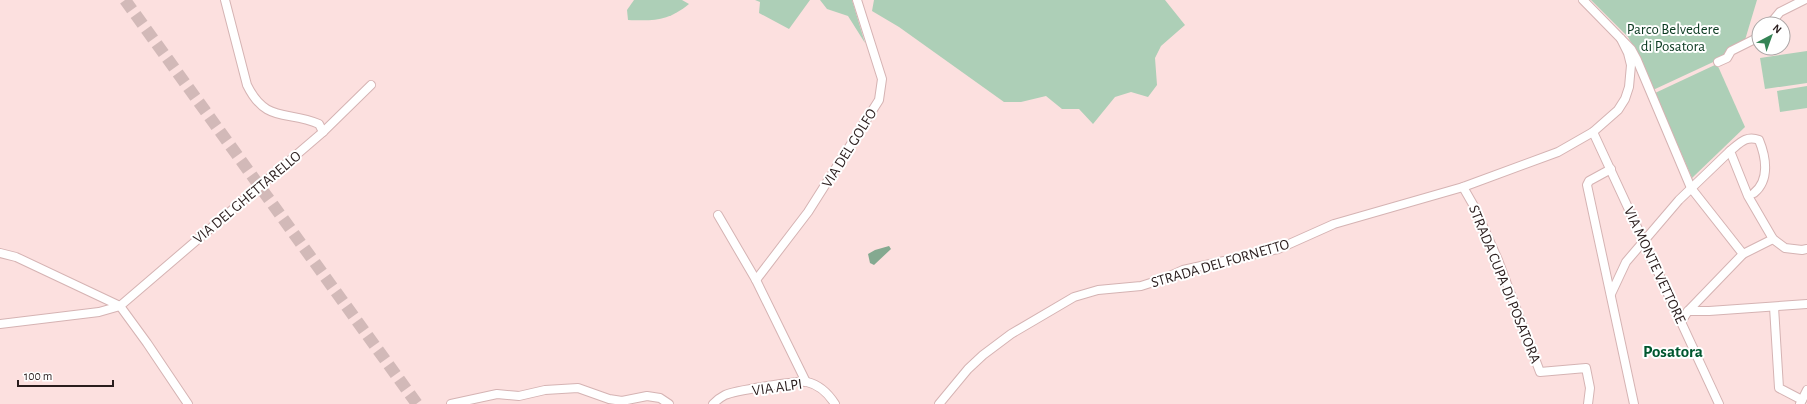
<svg xmlns="http://www.w3.org/2000/svg" width="1807" height="404" viewBox="0 0 1807 404" font-family="'Alegreya Sans',sans-serif">
  <rect width="100%" height="100%" fill="#fce0df"/>
  <g fill="#adcfb7">
    <path d="M634 0H682L689 4C668 21 655 21 628 20L627 10Z"/>
    <polygon points="755,0 810,0 789,29 759,13 760,2"/>
    <polygon points="820,0 852,0 865,43 848,16 827,9"/>
    <polygon points="874,0 1165,0 1185,25 1161,46 1155,58 1157,85 1148,97 1131,92 1115,97 1093,124 1079,109 1062,109 1046,96 1021,102 1004,102 899,27 872,11"/>
    <polygon points="1591,0 1757,0 1745,40 1724,57 1653,90 1639,56 1628,37"/>
    <polygon points="1807,51 1807,83 1765,89 1760,58"/>
    <polygon points="1717,64 1745,127 1692,178 1655,93"/>
    <polygon points="1807,86 1807,108 1780,112 1777,91"/>
  </g>
  <polygon fill="#84a990" points="889,246 891,249 874,265 870,263 868,254 875,250"/>
  <g fill="none" stroke-linecap="round" stroke-linejoin="round">
    <polyline stroke="#d2b9b8" stroke-width="12" stroke-dasharray="12 6" stroke-linecap="butt" points="125,0 417,404"/>
    <defs>
      <g id="minor">
        <path d="M225 0 247 85C266 124 287 110 319 124L323 132"/>
        <polyline points="1583,0 1631,49 1637,60 1691,188 1743,254 1688,311 1681,322"/>
        <polyline points="1770,24 1780,12 1804,0"/>
        <polyline points="1718,62 1727,58 1731,51 1759,37"/>
        <polyline points="1593,132 1719,404"/>
        <polyline points="1611,169 1589,181 1587,185 1634,404"/>
        <polyline points="1463,187 1475,208 1498,260 1540,372 1586,368 1590,388 1588,404"/>
        <path d="M1754 193C1770 180 1766 157 1759 140 1746 135 1740 143 1730 151L1748 196 1773 239 1785 248 1802 250 1807 249"/>
        <polyline points="718,215 756,280 806,382"/>
        <polyline points="0,253 16,257 120,306 147,343 188,404"/>
        <polyline points="1743,254 1773,239"/>
        <polyline points="756,280 808,212 879,100 882,79 857,0"/>
        <polyline points="1611,294 1626,262 1679,200 1730,151"/>
        <polyline points="1774,307 1779,388 1802,400"/>
        <polyline points="1688,311 1709,311 1807,304"/>
        <polyline points="0,324 99,312 120,306 323,132 371,85"/>
        <polyline points="451,404 497,394 519,396 545,390 578,388 609,399 622,401 647,396 660,398 669,404"/>
        <path d="M713 404C716 401 721 397 725 395 733 391 799 380 807 382 820 385 828 393 835 404"/>
        <polyline points="939,404 968,369 983,355 1011,334 1074,297 1098,290 1141,286 1163,279 1183,270 1278,249 1334,224 1463,187 1558,152 1593,132 1618,110 1625,99 1629,87 1631,65 1628,53 1621,39"/>
        <polyline points="1800,404 1807,390"/>
      </g>
    </defs>
    <use href="#minor" stroke="#d5b3b3" stroke-width="10"/>
    <use href="#minor" stroke="#fff" stroke-width="8"/>
  </g>
  <g text-anchor="middle" stroke-width="4" stroke-linejoin="round" paint-order="stroke">
    <g font-size="15" fill="#0b3a21" stroke="#fff">
      <text x="1673" y="34">Parco Belvedere<tspan x="1673" dy="17">di Posatora</tspan></text>
    </g>
    <g font-size="15" fill="#2a1d1d" stroke="#fff">
      <text transform="translate(849 148) rotate(-58)" y="5">VIA DEL GOLFO</text>
      <text transform="translate(247 197) rotate(-40)" y="5">VIA DEL GHETTARELLO</text>
      <text transform="translate(1220 263) rotate(-16)" y="5">STRADA DEL FORNETTO</text>
      <text transform="translate(1655 265) rotate(65)" y="5">VIA MONTE VETTORE</text>
      <text transform="translate(1505 284) rotate(68)" y="5">STRADA CUPA DI POSATORA</text>
      <text transform="translate(777 387) rotate(-8)" y="5">VIA ALPI</text>
    </g>
    <g font-size="17" font-weight="bold" fill="#00572f" stroke="#fff">
      <text x="1673" y="357">Posatora</text>
    </g>
  </g>
  <g transform="translate(1771 36) rotate(41)"><circle r="19" fill="#ffffff" stroke="#aaa5a5"/>
  <path d="M0-3L7 15L0 10L-7 15Z" fill="#348455"/>
  <text y="-6" font-size="11" font-weight="bold" text-anchor="middle" fill="#2a1d1d">N</text>
  </g>
  <path d="M18 380v6h95v-6" fill="none" stroke="#2a1d1d" stroke-width="2"/>
  <text x="24" y="380" font-size="12" fill="#2a1d1d" stroke="#ffffff" stroke-width="3" paint-order="stroke">100 m</text>
</svg>
